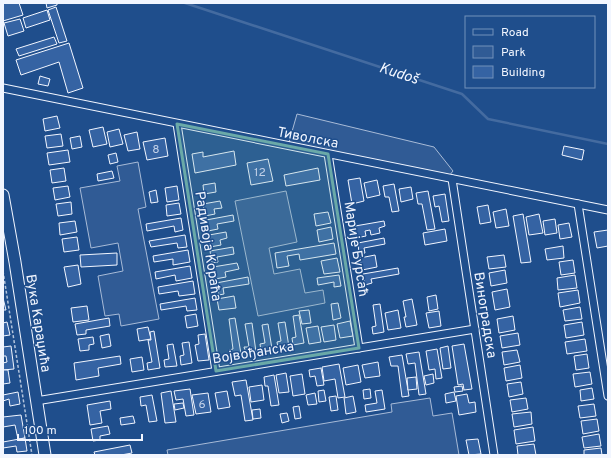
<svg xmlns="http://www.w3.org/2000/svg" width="611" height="458" viewBox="0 0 611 458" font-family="Overpass,sans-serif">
  <rect width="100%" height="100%" fill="#1f4e8c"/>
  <g fill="#305b95" stroke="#a8bbd7">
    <polygon points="297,114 434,147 453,171 449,176 289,142"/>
    <polygon points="138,162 146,207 138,209 159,319 121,326 119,314 105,316 98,276 123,271 118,243 91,248 80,188 120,181 117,166"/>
    <polygon points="286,191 297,242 269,248 274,274 300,269 305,293 323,290 325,303 258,316 235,201"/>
    <polygon points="430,398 433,416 452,413 459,455 168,455 167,450 392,412 391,404"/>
  </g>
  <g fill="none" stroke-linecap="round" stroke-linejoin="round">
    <polyline stroke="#446ba0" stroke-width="2.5" points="185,3 462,94 488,119 608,144"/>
  </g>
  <g fill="#3563a3" stroke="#f2f6ff">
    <polygon points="3,3 19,3 23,15 3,21"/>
    <polygon points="46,3 57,3 57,5 47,8"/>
    <polygon points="56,7 67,41 59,43 48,10"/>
    <polygon points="47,10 50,20 26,28 23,18"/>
    <polygon points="20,19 24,31 8,36 4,23"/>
    <polygon points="54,37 57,44 19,56 16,49"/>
    <polygon points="69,43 83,88 68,93 59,62 21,75 16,60"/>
    <polygon points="40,76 50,79 48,86 38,84"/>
    <polygon points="57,116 60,128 45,131 43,119"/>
    <polygon points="103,127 107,144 93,147 89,130"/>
    <polygon points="119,129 123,144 110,147 107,132"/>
    <polygon points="137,132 140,149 128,151 124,135"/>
    <polygon points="61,134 63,146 47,148 45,136"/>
    <polygon points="80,136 82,147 72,149 70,138"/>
    <polygon points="165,138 168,156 147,160 143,142"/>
    <polygon points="564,146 584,150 582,160 562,155"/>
    <polygon points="68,150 70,162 49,165 47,153"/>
    <polygon points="234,151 236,165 195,173 192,154 203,152 203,157"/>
    <polygon points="116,153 118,162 110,164 108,155"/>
    <polygon points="268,159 273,181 251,185 247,163"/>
    <polygon points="64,168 66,181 52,183 50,170"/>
    <polygon points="318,168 320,180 286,186 284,175"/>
    <polygon points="112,171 114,178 98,181 97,174"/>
    <polygon points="360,178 364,201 352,204 348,180"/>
    <polygon points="377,180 380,195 367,198 364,183"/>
    <polygon points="215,183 216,192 204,194 203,185"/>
    <polygon points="394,184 399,211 392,212 389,197 385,197 383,186"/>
    <polygon points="68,186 70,197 55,200 53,188"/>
    <polygon points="177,186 179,200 167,202 165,188"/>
    <polygon points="411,187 413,199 401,202 399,189"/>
    <polygon points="156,190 158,202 151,203 149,192"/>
    <polygon points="428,191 435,229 427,230 422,204 418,204 416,193"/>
    <polygon points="445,194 449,221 442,222 439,206 435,207 433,196"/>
    <polygon points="220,201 222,208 214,209 215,214 205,216 203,204"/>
    <polygon points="71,202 72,214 58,216 56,204"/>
    <polygon points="179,203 181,214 167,216 166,205"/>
    <polygon points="488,205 491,222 480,224 477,207"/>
    <polygon points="506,209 509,226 496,228 493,212"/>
    <polygon points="328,212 331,223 316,226 314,214"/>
    <polygon points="523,214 531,262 521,263 513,216"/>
    <polygon points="539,214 543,233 529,235 526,217"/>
    <polygon points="233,215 234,221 217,224 218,229 208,231 206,220"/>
    <polygon points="181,218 183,230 175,232 174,226 147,231 146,224"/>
    <polygon points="555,219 557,233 545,235 543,221"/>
    <polygon points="75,221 77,232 60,235 59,223"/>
    <polygon points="384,221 385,226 379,228 380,233 371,235 370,230 365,231 366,236 356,238 355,226"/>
    <polygon points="569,223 572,237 560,239 558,225"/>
    <polygon points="331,227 333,239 319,242 317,230"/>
    <polygon points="445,229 447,241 425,245 423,233"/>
    <polygon points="608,230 608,246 597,248 594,232"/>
    <polygon points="226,232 227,238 220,240 221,245 210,247 209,235"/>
    <polygon points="185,235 187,247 178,248 177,243 151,247 149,241"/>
    <polygon points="77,237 79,250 64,252 62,239"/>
    <polygon points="384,238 385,244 364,248 365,253 359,254 358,243"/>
    <polygon points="334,243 336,254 300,260 299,254 287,256 289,266 277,268 275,253"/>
    <polygon points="563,246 564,258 547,260 545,249"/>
    <polygon points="233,247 234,254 217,257 218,262 212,263 210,251"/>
    <polygon points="188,250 190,262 173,265 173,259 154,262 153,256"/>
    <polygon points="117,253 117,265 81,267 80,255"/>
    <polygon points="375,255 377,267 362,270 360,258"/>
    <polygon points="504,255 506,267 489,269 487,257"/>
    <polygon points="337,258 340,272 324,274 321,261"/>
    <polygon points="573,260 575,273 561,275 559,262"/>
    <polygon points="237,263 239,269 225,272 226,277 215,279 213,267"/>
    <polygon points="78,265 81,284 68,287 64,267"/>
    <polygon points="190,266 192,278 176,281 175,275 156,279 155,272"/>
    <polygon points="398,268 399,274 371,279 372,283 365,285 363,274"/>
    <polygon points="505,270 507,283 491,286 489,273"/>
    <polygon points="339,275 341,286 334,287 334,282 318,285 317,278"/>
    <polygon points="575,275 577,288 558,290 557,278"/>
    <polygon points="248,277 249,284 223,288 224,294 219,295 216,283"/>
    <polygon points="193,281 195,294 179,296 178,291 159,294 158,287"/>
    <polygon points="507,289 510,307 495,310 492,292"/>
    <polygon points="578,290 580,303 560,307 558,293"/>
    <polygon points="436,295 438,309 429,311 427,297"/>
    <polygon points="234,296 236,308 219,310 217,299"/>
    <polygon points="3,298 6,310 3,310"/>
    <polygon points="195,298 197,310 187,311 186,306 161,310 160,304"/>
    <polygon points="412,299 417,325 406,327 404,317 406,317 403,301"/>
    <polygon points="338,303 341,318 333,320 331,304"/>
    <polygon points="380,304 384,332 373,334 372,327 376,326 373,305"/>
    <polygon points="87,306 89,320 73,322 71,308"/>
    <polygon points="580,307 582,319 565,321 563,310"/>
    <polygon points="309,310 311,323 302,324 299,311"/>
    <polygon points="398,310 401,328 388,330 385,313"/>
    <polygon points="439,311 441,326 429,328 426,313"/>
    <polygon points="196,314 198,326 187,328 185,316"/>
    <polygon points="299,315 304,343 293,345 292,338 296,337 293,316"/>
    <polygon points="513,316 515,330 499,333 497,319"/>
    <polygon points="109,318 110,326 86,330 86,334 77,335 75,324"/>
    <polygon points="235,318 241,354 230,356 229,350 233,349 229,319"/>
    <polygon points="350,321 353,336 340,338 337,324"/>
    <polygon points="7,322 10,335 3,336 3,323"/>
    <polygon points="285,322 289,347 278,348 277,342 281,341 278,323"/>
    <polygon points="582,322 584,335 566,338 564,325"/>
    <polygon points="252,323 256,352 246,354 244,347 249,347 245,324"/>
    <polygon points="268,324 272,349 261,351 260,344 265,343 262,325"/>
    <polygon points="334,325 336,340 324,342 321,327"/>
    <polygon points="318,326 321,342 309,344 306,328"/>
    <polygon points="148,327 151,339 139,341 137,329"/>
    <polygon points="154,331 160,368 148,370 147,363 152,362 148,340 151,340 150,332"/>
    <polygon points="518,333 520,345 502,348 500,336"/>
    <polygon points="109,334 111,346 102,348 100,336"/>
    <polygon points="205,334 209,360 198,361 195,345 199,344 198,335"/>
    <polygon points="93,337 94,344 89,345 89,350 80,351 78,339"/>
    <polygon points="585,339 587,351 567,354 565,342"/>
    <polygon points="189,342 192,363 181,365 180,356 184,355 182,343"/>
    <polygon points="173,344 177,366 165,367 164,360 169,359 167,345"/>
    <polygon points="464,344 472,389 464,390 463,384 458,385 452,346"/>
    <polygon points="11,346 14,369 3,370 3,363 7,362 6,356 3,356 3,347"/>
    <polygon points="448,346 451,368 443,369 440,348"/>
    <polygon points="437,349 442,378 436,379 435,369 429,370 426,351"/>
    <polygon points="517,350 520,362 504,365 502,352"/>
    <polygon points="419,352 426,394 419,395 415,363 408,364 406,354"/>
    <polygon points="587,354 589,368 576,370 574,356"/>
    <polygon points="402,355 409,396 402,397 398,366 391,366 389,357"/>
    <polygon points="120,356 121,364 98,368 99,376 76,380 74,363"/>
    <polygon points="142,357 144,370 132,372 130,359"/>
    <polygon points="378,362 380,376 365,378 362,365"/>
    <polygon points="339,364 345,397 338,398 335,379 324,381 322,367"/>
    <polygon points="358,365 361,382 346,385 343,368"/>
    <polygon points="520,365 522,378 506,381 504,368"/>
    <polygon points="321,368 324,385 317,386 315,376 310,377 309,370"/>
    <polygon points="3,370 8,370 10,383 3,384"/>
    <polygon points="590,372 592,384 575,387 573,374"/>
    <polygon points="286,373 289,392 279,393 276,375"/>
    <polygon points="302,374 305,394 293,396 290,376"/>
    <polygon points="433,374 434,383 426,385 424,376"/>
    <polygon points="274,375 279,405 271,406 268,386 265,386 264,377"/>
    <polygon points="416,377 417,389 408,390 407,378"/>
    <polygon points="246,380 253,420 245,421 241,395 235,396 232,382"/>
    <polygon points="521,382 523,394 509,397 507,384"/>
    <polygon points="262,385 264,400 251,402 249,387"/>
    <polygon points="462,386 463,391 455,392 454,387"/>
    <polygon points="592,388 594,399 581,401 580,390"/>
    <polygon points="190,389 194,415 186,416 183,399 176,400 174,391"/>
    <polygon points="370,389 371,398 364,399 363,390"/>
    <polygon points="324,390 326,401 319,402 318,391"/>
    <polygon points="382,390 385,409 366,412 365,405 377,403 375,391"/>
    <polygon points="171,391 176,422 165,423 161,393"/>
    <polygon points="227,391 230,407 218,409 215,393"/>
    <polygon points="18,392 20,404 10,406 9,399 3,401 3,395"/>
    <polygon points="454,392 456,401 446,403 445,394"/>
    <polygon points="208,393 211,412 196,414 192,395"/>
    <polygon points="315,393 317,404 308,405 306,395"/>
    <polygon points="467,394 469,403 475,402 476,412 459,415 456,396"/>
    <polygon points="152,395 157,421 149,422 146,405 141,406 140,397"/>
    <polygon points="336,396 338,410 331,411 329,397"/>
    <polygon points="353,396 356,412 346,414 344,398"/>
    <polygon points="526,398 528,409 512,412 510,400"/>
    <polygon points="110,401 111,409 100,411 102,423 90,425 87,405"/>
    <polygon points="183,403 184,408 175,410 174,404"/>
    <polygon points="594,404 596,416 580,418 578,406"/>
    <polygon points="299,406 301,418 295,419 293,407"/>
    <polygon points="260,409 261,418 253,419 252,410"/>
    <polygon points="531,412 532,424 514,427 512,414"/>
    <polygon points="287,413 289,421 282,423 280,414"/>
    <polygon points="21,415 25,438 18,439 15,425 3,427 3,417"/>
    <polygon points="133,416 135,423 121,425 120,418"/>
    <polygon points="597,419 599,431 583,434 581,421"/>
    <polygon points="108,426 110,434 100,436 100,440 93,441 91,429"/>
    <polygon points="533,427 535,441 516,444 514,430"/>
    <polygon points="599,434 601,446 584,448 582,437"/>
    <polygon points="25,438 27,451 17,452 16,446 3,448 3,442"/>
    <polygon points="478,439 481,454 469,455 466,440"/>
    <polygon points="534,444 536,455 518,455 517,446"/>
    <polygon points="130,445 132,453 121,455 95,455 94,452"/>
    <polygon points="601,448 602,455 584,455 584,450"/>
  </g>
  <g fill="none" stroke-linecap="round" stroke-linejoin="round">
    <defs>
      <g id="minor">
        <polyline points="3,88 608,210"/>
        <polyline points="177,124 216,371"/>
        <polyline points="328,154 359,348"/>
        <polyline points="452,179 494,455"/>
        <polyline points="578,204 608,396"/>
        <polyline points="36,401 475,329"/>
      </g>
      <polyline id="secondary" points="3,195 15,262 45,455"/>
    </defs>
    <use href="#minor" stroke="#f2f6ff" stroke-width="9"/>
    <use href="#secondary" stroke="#f2f6ff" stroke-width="13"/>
    <polyline stroke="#b3c4dc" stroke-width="1.5" stroke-dasharray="3 2" stroke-linecap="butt" points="3,271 32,455"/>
    <use href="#minor" stroke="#1f4e8c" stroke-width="7"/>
    <use href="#secondary" stroke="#1f4e8c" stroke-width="11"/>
  </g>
  <path fill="#6aa9a8" fill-opacity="0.2" stroke="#6aa9a8" stroke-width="3" stroke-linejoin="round" d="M177 124 328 154 359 348 216 371Z"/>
  <g text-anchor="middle" stroke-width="3" stroke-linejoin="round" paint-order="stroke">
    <g font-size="12" fill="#c3d1e8">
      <text x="156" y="153">8</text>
      <text x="260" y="176">12</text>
      <text x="202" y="408">6</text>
    </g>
    <g font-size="14" fill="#f2f6ff" stroke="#1f4e8c">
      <text transform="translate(308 137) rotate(11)" y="5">Тиволска</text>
      <text transform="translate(209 246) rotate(81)" y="5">Радивоја Кораћа</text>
      <text transform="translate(357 249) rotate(81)" y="5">Марије Бурсаћ</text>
      <text transform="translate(486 315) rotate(81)" y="5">Виноградска</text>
      <text transform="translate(39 323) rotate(81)" y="5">Вука Караџића</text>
      <text transform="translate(253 352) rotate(-9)" y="5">Војвођанска</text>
    </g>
    <g font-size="15" font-style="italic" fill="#f2f6ff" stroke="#1f4e8c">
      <text transform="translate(399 73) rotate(18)" y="5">Kudoš</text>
    </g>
  </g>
  <rect width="611" height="458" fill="none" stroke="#f2f6ff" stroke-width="8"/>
  <rect x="465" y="16" width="130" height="72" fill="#1f4e8c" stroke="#7391ba"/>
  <rect x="473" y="29" width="20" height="6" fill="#1f4e8c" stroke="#7391ba"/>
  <text x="501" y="36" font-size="12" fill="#f2f6ff">Road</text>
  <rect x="473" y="46" width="20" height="12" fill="#305b95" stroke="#7391ba"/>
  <text x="501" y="56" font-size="12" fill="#f2f6ff">Park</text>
  <rect x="473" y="66" width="20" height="12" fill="#3563a3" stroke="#7391ba"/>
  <text x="501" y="76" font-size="12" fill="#f2f6ff">Building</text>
  <path d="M18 434v6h124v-6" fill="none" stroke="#f2f6ff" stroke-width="2"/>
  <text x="24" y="434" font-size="12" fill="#f2f6ff" stroke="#1f4e8c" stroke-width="3" paint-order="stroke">100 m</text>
</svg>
